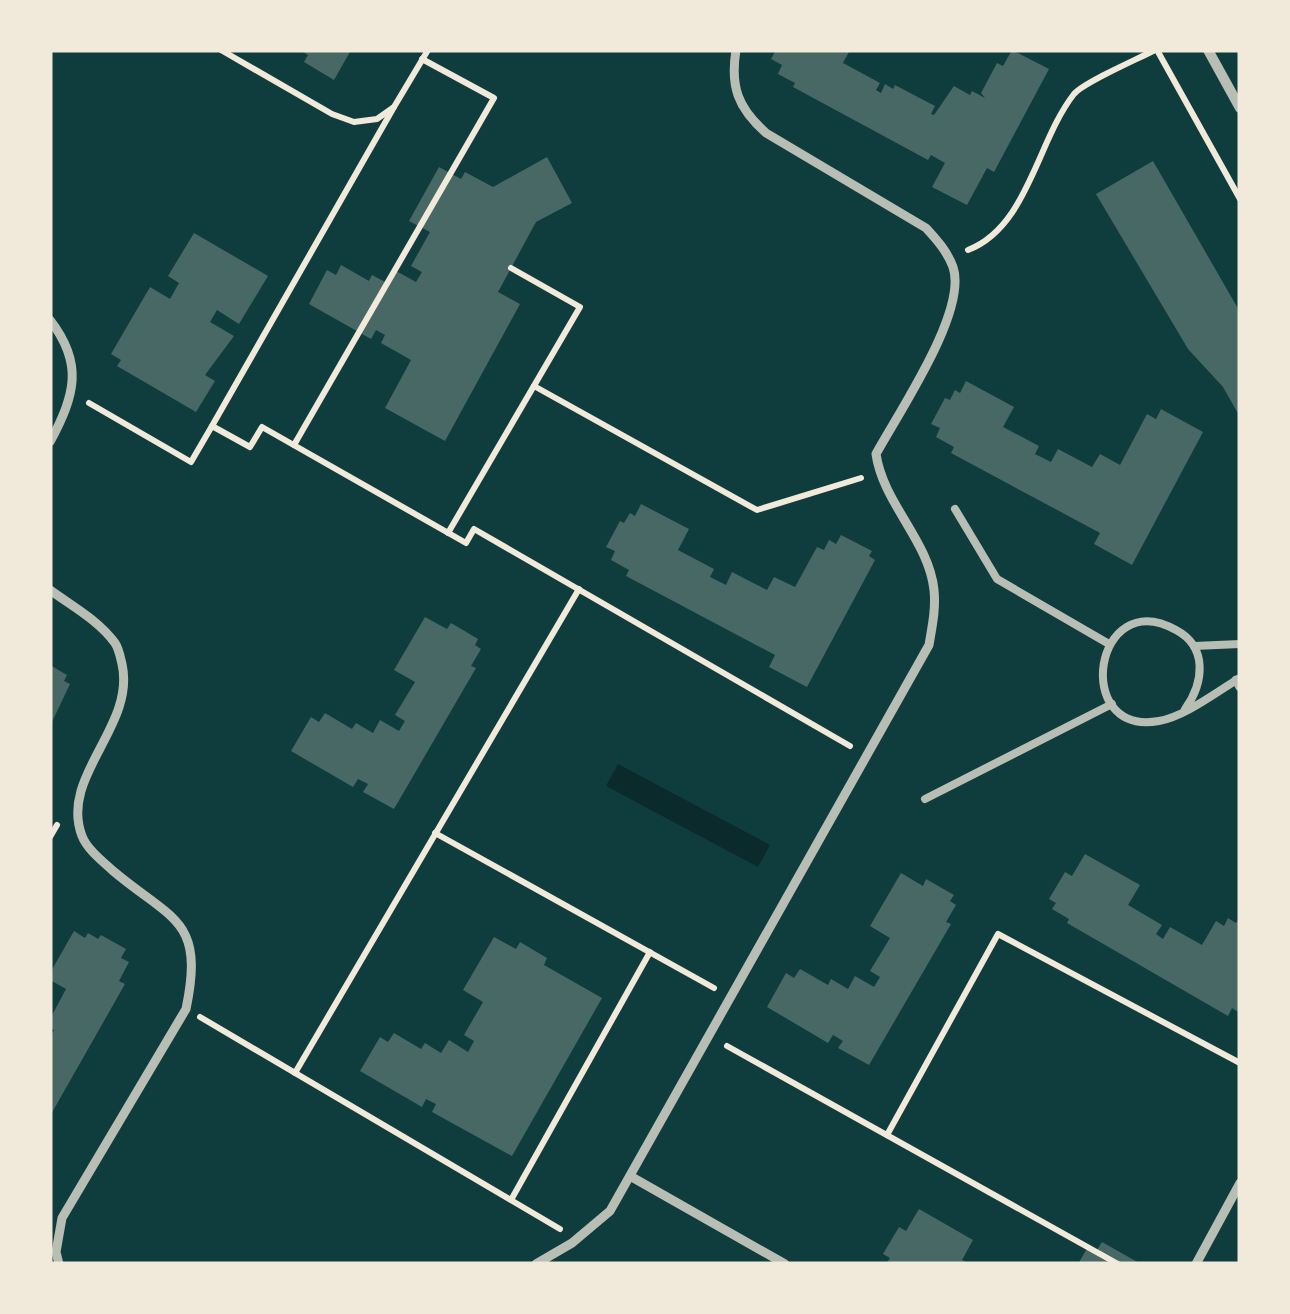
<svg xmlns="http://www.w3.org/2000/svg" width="1290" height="1314" viewBox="0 0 1290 1314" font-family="'DM Sans',sans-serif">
  <rect width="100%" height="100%" fill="#0f3d3e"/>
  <polygon fill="#0a2a2b" points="618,764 770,845 758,867 606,786"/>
  <g fill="#486865">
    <polygon points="300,50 351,50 334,80 304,62 308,55"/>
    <polygon points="776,50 850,50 843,63 880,83 876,90 881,93 885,84 893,89 895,85 935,106 931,114 934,115 954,86 970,95 972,91 985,98 981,93 997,63 1003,66 1012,50 1049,69 994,172 987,168 967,205 932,187 945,163 931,155 928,160 793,87 795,83 778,74 782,65 771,59"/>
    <polygon points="547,157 572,203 536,222 498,292 520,304 445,441 385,408 411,360 381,343 385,335 376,330 371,339 309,304 327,270 336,275 341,265 369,281 372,275 389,284 396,271 416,282 422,272 411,266 430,232 409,221 439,167 461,179 465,172 493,187"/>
    <polygon points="1153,161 1240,312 1240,417 1223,387 1188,349 1096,194"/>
    <polygon points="194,233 268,276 239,324 217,310 210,322 234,336 205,375 215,381 196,412 117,366 121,360 111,354 150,287 170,299 179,283 168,276"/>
    <polygon points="966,381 1014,407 1003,427 1039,446 1035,454 1051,462 1058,449 1092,467 1100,454 1120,465 1147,414 1156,419 1161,409 1203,432 1132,565 1094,544 1100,533 951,453 954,447 936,437 940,428 931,424 945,398 950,400 955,390 960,393"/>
    <polygon points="641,504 689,529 678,550 714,569 710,577 726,585 732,572 767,590 774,577 795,587 817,547 824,550 829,540 836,544 841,535 872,551 869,556 875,560 807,687 769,667 775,655 626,576 629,570 611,560 615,551 606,547 620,521 624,523 630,513 635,516"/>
    <polygon points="425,617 447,629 451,623 478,639 475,645 481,649 471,666 476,668 394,809 363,792 368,784 358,779 353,787 291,751 311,717 319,722 325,713 352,729 356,723 373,733 380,720 399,731 405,721 395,715 415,682 394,670"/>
    <polygon points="50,665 67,675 64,681 70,684 50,726"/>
    <polygon points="1085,854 1140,885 1128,905 1162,925 1156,934 1163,939 1170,927 1202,945 1216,921 1224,926 1228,918 1236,923 1240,917 1240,1013 1232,1008 1228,1016 1067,923 1069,919 1052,909 1056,903 1049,899 1065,872 1072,876"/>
    <polygon points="901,873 923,886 926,879 954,895 950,901 956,905 946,922 951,924 869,1065 838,1048 843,1041 833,1035 828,1043 767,1007 786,973 794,978 800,969 828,985 831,979 848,989 855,976 874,987 880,977 870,971 890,938 870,926"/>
    <polygon points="74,931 85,938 88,933 98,939 101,935 126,949 121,958 129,962 119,981 125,984 50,1116 50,1037 54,1030 50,1027 50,1019 66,989 50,980 50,973"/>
    <polygon points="494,937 516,949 520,942 547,958 544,965 602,998 512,1156 432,1112 436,1104 426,1099 422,1107 360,1071 380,1037 388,1042 394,1033 421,1049 425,1043 441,1053 449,1040 468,1052 474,1041 464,1035 483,1002 463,990"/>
    <polygon points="919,1209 973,1240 962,1260 969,1264 886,1264 890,1258 883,1254 899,1227 906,1231"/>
    <polygon points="1102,1242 1141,1264 1078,1264 1089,1245 1097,1250"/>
  </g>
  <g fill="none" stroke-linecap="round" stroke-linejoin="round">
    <g stroke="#f1e9da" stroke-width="6">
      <polyline points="221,50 332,114 354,122 377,119 394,107 428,50"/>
      <polyline points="1157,50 1240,199"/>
      <path d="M968 250C1028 227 1037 141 1074 94 1084 82 1138 59 1155 50"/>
      <polyline points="534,386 757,510 861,478"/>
      <polyline points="89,403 191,462 212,426 250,447 262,427 466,543 474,529 850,746"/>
      <polyline points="212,426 394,107"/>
      <polyline points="294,445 494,98 422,59"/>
      <polyline points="448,533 580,307 511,268"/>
      <polyline points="435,833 714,988"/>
      <polyline points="50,837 57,825"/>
      <polyline points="200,1017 560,1229"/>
      <polyline points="727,1046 1118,1264"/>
      <polyline points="295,1073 579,589"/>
      <polyline points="887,1135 998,934 1240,1063"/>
      <polyline points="511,1200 650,952"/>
    </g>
    <g stroke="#b8beb3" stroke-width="8">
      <polyline points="955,509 997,579 1109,644"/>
      <polyline points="1194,646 1240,644"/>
      <path d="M1185 709C1204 683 1208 647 1176 630 1094 584 1071 737 1159 721 1186 716 1216 692 1240 678"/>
      <polyline points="925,799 1112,704"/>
    </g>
    <g stroke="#b8beb3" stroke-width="9">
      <path d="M50 320C84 364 75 395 50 442"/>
      <path d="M50 590C72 606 98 620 115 643 119 649 120 656 122 664 136 727 59 776 82 836 87 849 102 861 112 870 172 921 205 918 186 1009L62 1218 56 1252 59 1264"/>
      <polyline points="1236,680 1240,687"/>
      <polyline points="630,1176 785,1264"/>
      <path d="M536 1264 572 1243 610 1211 929 645C932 627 936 609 934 590 929 541 883 503 876 454 899 412 968 311 953 267 947 251 937 240 926 228L766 133C738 108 730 87 736 50"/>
      <polyline points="1196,1264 1240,1183"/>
    </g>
    <polyline stroke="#b8beb3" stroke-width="10" points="1208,50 1240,108"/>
  </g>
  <rect width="1290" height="1314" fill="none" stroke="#f1e9da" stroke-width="105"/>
</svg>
